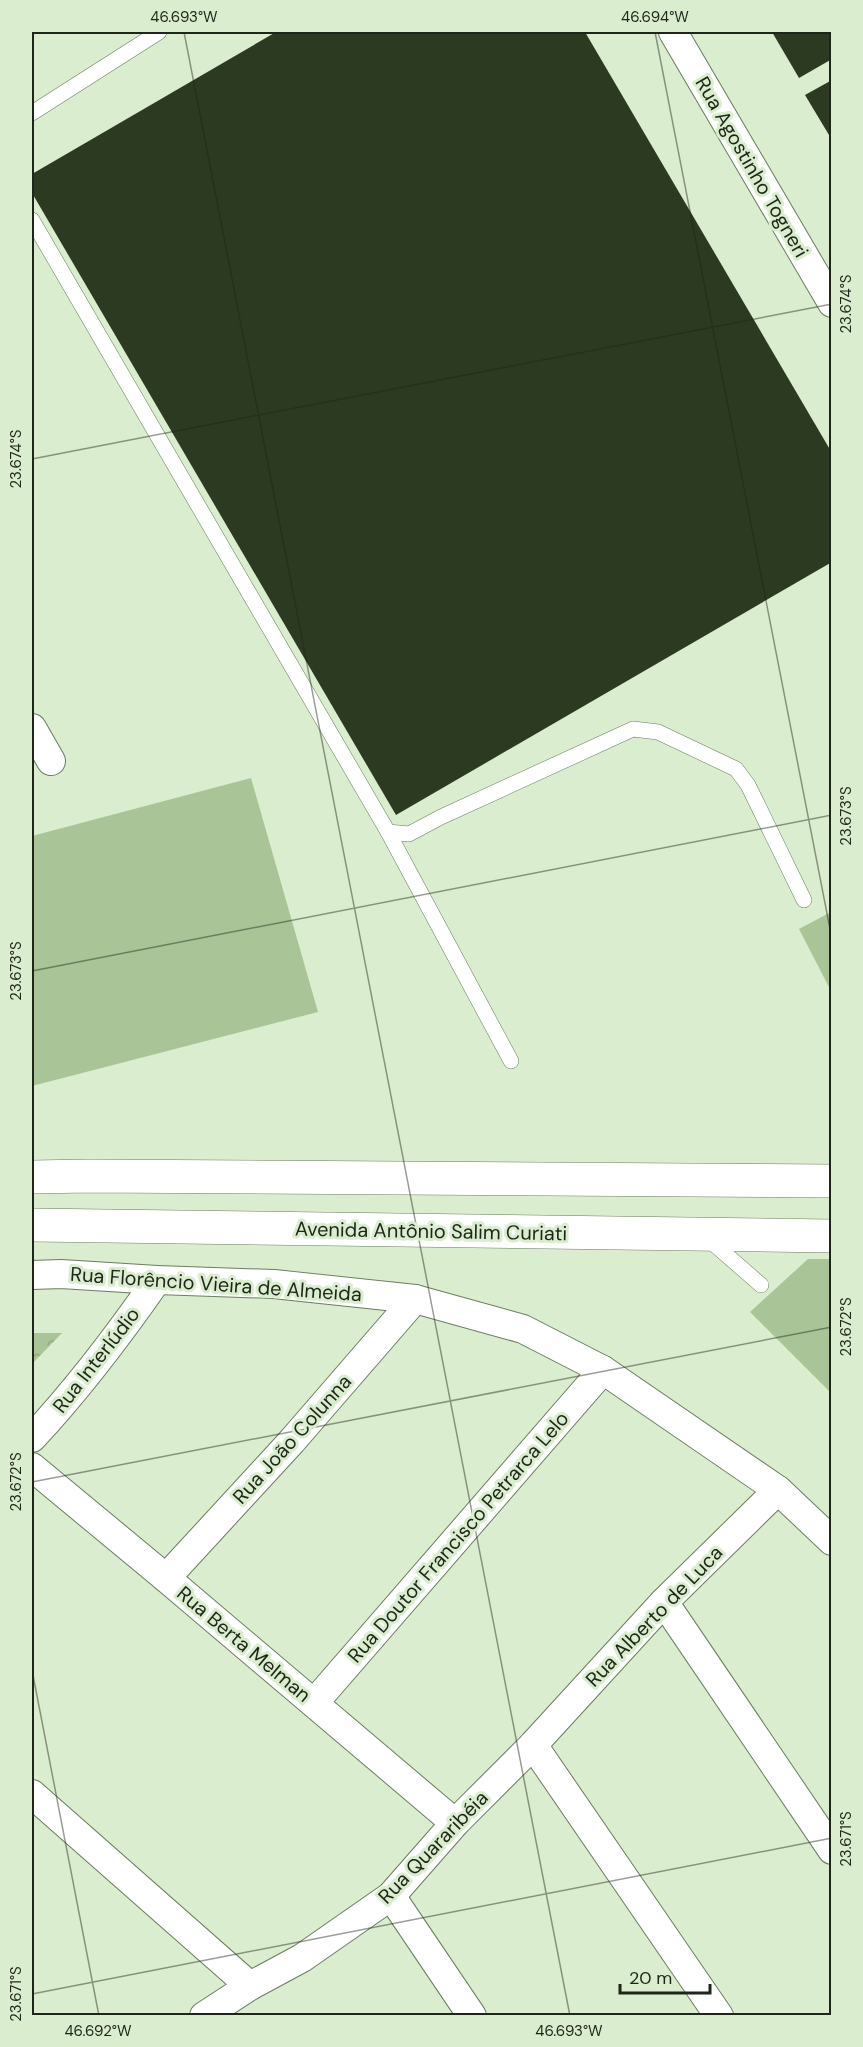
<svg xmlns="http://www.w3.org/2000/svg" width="863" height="2047" viewBox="0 0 863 2047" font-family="'DM Sans',sans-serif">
  <defs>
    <pattern id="park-crowns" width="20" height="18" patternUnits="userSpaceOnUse" patternTransform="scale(1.5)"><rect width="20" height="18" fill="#a9c597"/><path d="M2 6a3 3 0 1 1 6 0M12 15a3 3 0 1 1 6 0" fill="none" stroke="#91a982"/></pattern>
  </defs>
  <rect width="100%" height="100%" fill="#daedce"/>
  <polygon fill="url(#park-crowns)" points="32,1333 62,1333 32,1364"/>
  <g fill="#a9c597">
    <polygon points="251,778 318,1012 32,1086 32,836"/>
    <polygon points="831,912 831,991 799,929"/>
    <polygon points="808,1259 831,1259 831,1393 750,1312"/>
  </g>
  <g fill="#2c3a22">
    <polygon points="276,32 585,32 832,453 832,562 396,815 32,193 32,174"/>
    <polygon points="772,32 832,32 832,59 799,78"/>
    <polygon points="832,80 832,140 805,95"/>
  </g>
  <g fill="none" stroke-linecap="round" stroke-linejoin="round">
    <defs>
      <g id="lane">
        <polyline points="32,113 159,32"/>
        <polyline points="32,220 388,832 409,834 441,817 633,729 658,732 736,769 748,785 804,900"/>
        <polyline points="388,832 511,1061"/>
        <polyline points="707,1238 761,1285"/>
      </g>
      <g id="street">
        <polyline points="673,32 832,303"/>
        <polyline points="32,728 51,761"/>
        <polyline points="32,1275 61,1274 157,1280 274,1284 415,1299 523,1329 603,1370 778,1490 832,1541"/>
        <path d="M32 1438C78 1389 118 1336 157 1280"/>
        <polyline points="32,1467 166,1578 455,1823"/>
        <polyline points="166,1578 292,1441 415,1299"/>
        <polyline points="664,1602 832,1850"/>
        <polyline points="314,1703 603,1370"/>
        <polyline points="533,1745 719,2016"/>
        <polyline points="32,1794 250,1986"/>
        <polyline points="391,1896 472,2016"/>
        <polyline points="204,2016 250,1986 302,1958 391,1896 455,1823 533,1745 664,1602 778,1490"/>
      </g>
      <g id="secondary">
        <polyline points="32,1177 89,1176 832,1181"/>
        <polyline points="32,1225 832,1236"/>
      </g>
    </defs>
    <use href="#lane" stroke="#6c7c61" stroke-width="16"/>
    <use href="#street" stroke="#6c7c61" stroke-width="30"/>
    <use href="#secondary" stroke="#6c7c61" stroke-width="34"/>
    <use href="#lane" stroke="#fff" stroke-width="15"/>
    <use href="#street" stroke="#fff" stroke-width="28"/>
    <use href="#secondary" stroke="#fff" stroke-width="33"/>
  </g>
  <path fill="none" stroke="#1e2519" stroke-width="1.5" stroke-opacity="0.45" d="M184 32 570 2016M655 32 832 939M32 459 832 304M32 971 832 815M32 1482 832 1327M32 1670 99 2016M32 1994 832 1838"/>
  <g text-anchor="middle" stroke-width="6" stroke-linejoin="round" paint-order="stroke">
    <g font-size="20" fill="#1e2519" stroke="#daedce">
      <text transform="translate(752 167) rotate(60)" y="7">Rua Agostinho Togneri</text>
      <text transform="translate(431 1231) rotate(1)" y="7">Avenida Antônio Salim Curiati</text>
      <text transform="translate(216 1284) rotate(4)" y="7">Rua Florêncio Vieira de Almeida</text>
      <text transform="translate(96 1360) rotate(-52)" y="7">Rua Interlúdio</text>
      <text transform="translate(292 1439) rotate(-48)" y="7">Rua João Colunna</text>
      <text transform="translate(458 1537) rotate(-49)" y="7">Rua Doutor Francisco Petrarca Lelo</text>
      <text transform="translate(654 1616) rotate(-46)" y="7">Rua Alberto de Luca</text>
      <text transform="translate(244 1644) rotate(40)" y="7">Rua Berta Melman</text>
      <text transform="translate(433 1847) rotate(-46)" y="7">Rua Quararibéia</text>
    </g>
  </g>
  <rect width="863" height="2047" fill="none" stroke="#daedce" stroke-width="66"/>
  <path d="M620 1984v9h90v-9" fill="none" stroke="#1e2519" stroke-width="3"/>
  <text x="629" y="1984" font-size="18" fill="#1e2519" stroke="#daedce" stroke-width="4.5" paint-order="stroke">20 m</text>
  <rect x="33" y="33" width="797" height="1981" fill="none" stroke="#1e2519" stroke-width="2"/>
  <g font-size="15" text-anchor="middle" fill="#1e2519">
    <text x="184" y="22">46.693°W</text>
    <text x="655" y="22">46.694°W</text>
    <text transform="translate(846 304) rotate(-90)" y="5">23.674°S</text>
    <text transform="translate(16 459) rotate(-90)" y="5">23.674°S</text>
    <text transform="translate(846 816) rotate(-90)" y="5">23.673°S</text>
    <text transform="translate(16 971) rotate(-90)" y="5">23.673°S</text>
    <text transform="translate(846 1327) rotate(-90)" y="5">23.672°S</text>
    <text transform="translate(16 1482) rotate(-90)" y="5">23.672°S</text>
    <text transform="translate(846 1839) rotate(-90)" y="5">23.671°S</text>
    <text transform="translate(16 1994) rotate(-90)" y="5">23.671°S</text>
    <text x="98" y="2036">46.692°W</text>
    <text x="569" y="2036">46.693°W</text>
  </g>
</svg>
